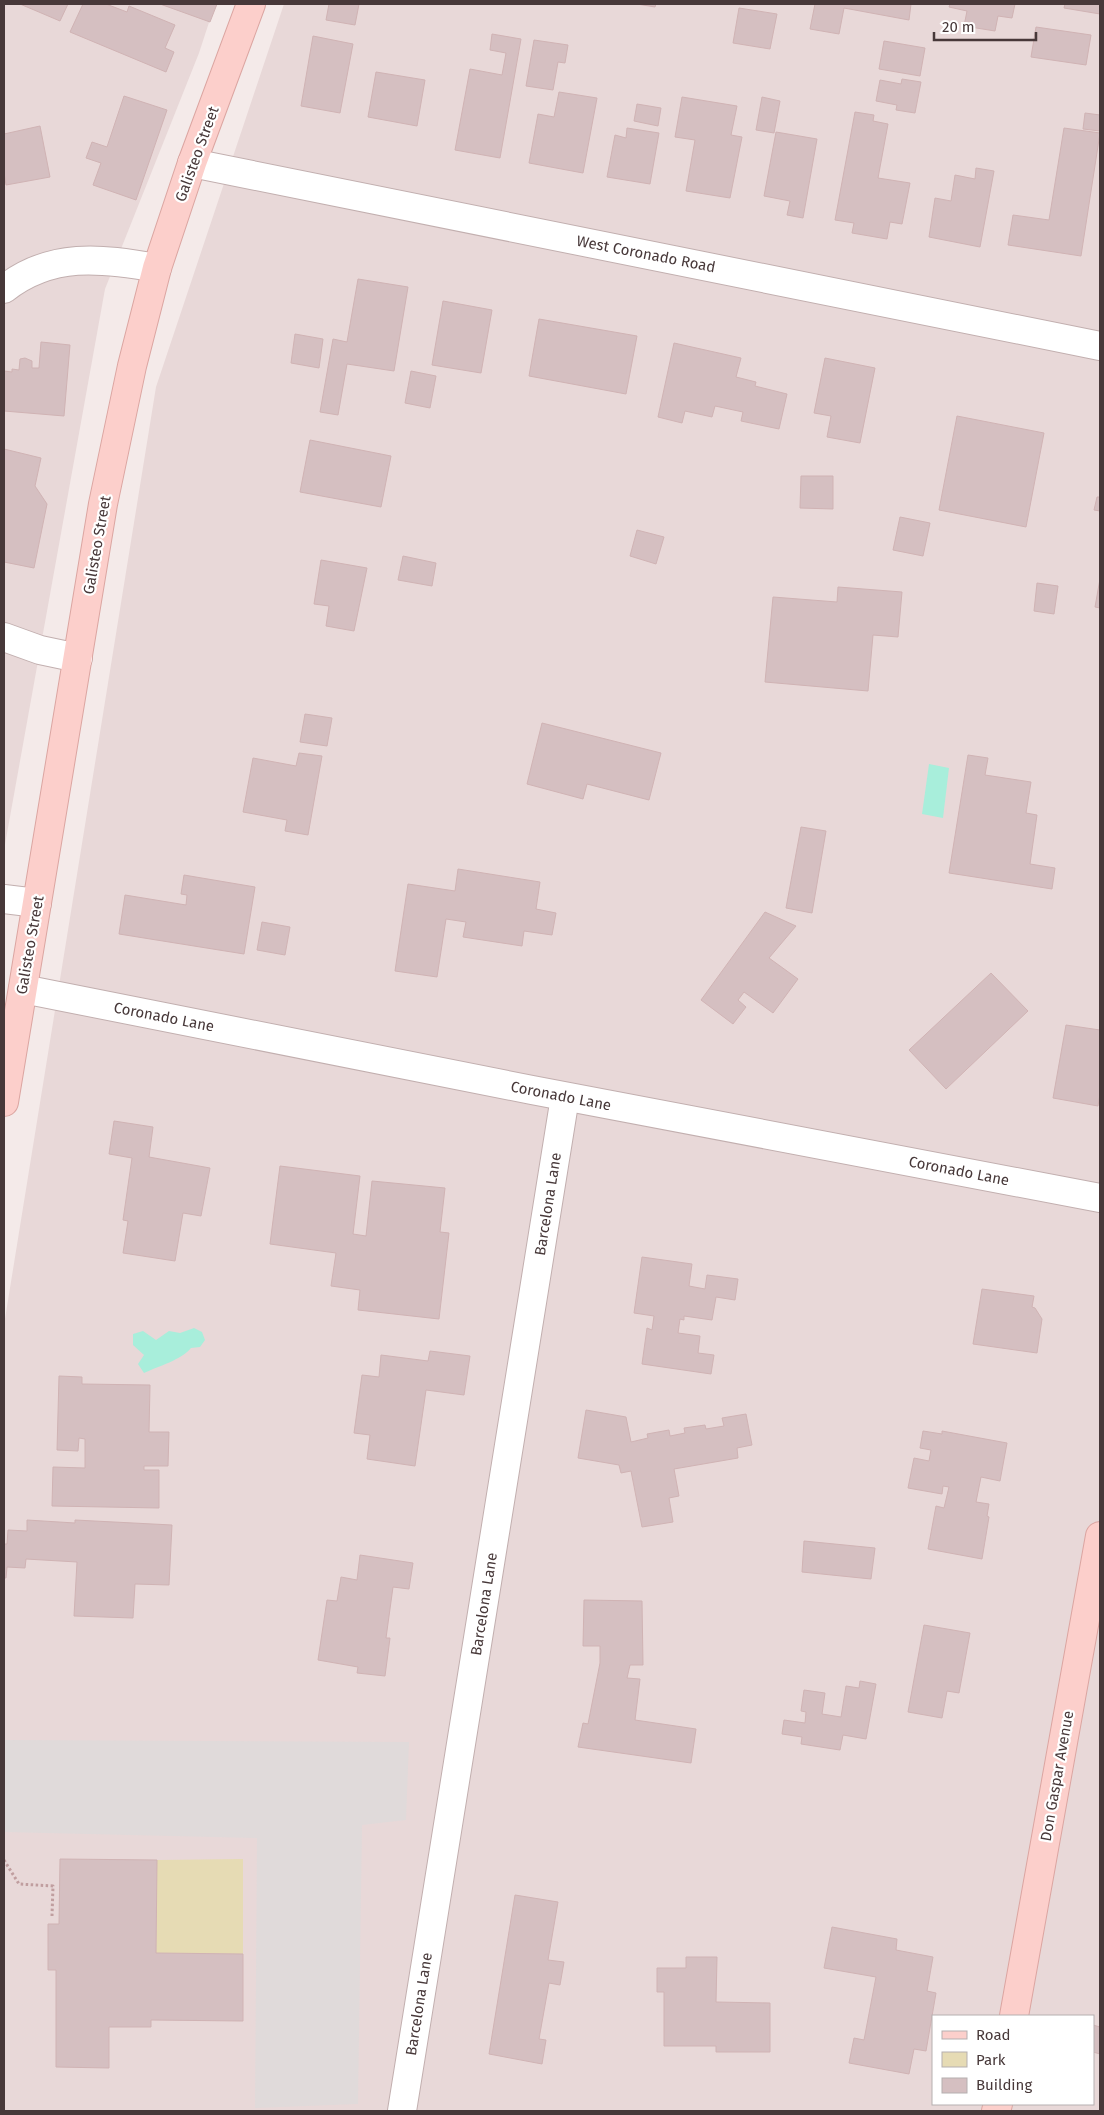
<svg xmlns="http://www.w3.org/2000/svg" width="1104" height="2115" viewBox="0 0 1104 2115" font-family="'Fira Sans',sans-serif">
  <rect width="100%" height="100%" fill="#f4eae9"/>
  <g fill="#e8d8d8" fill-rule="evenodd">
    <polygon points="4,4 215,4 199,53 105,289 4,850"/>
    <path d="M284 4H1100V2111H4V1325L156 387ZM933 2016H1093V2104H933Z"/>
  </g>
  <polygon fill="#e6dbb4" points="243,1859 243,1954 156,1953 157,1860"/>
  <polygon fill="#e0dada" points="4,1740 409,1742 406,1820 362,1825 358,2104 255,2108 257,1838 4,1832"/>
  <g fill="#a8eedb">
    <polygon points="929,764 949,768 943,818 922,814"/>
    <path d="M194 1328 202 1332 205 1340 200 1347 191 1348C181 1360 159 1366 144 1373L138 1364 144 1355 133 1345V1334L143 1331 156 1340 169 1331 180 1333Z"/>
  </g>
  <g fill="#d5bfc1" stroke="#d0b3b4">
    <polygon points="20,4 68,4 60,21"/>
    <polygon points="83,4 106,4 127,12 129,6 175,25 165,48 174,52 166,72 70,32"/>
    <polygon points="160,4 217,4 210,22"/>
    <polygon points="329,4 359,4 355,25 326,20"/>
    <polygon points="637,4 656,4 655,7"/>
    <polygon points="815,4 911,4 909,20 844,8 839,34 810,29"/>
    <polygon points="950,4 1015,4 1012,18 998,16 995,31 964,26 967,11 949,7"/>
    <polygon points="1065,4 1100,4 1100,14 1064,8"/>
    <polygon points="739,8 777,14 770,49 733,43"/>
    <polygon points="1036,27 1091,35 1086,65 1031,57"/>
    <polygon points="492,34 521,39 500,158 455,150 470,69 502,75 506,53 490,50"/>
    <polygon points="313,36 353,44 340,113 301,106"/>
    <polygon points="534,40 568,45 565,63 558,62 553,90 526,86"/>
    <polygon points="884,41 925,48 920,76 879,69"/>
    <polygon points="376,72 425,80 417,126 368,117"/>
    <polygon points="902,79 921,82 915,113 896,110 897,105 876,101 880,80 901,84"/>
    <polygon points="559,92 597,98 583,173 529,163 538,114 554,117"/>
    <polygon points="124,96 167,110 136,200 93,185 101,163 86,158 92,142 107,147"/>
    <polygon points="682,97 737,106 731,135 742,137 730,198 686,191 695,140 675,137"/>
    <polygon points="762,97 780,101 774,133 756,130"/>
    <polygon points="637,104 661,108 658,126 634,121"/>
    <polygon points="855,112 874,115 873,121 888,124 878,178 910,183 902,224 890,222 887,239 852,233 854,223 835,220"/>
    <polygon points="1085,113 1100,115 1100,131 1083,129"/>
    <polygon points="40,126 50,177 6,185 4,173 4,134"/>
    <polygon points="627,128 659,133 650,184 607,177 615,135 626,138"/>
    <polygon points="1064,128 1100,133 1081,256 1008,245 1013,215 1049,220"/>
    <polygon points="776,132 817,139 803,218 787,215 790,201 764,196"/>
    <polygon points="976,168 994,171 980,247 929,237 935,198 951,201 955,175 975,179"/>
    <polygon points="358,279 408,287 394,371 347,364 338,415 320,412 333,339 347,342"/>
    <polygon points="443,301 492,310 481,373 432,365"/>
    <polygon points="539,319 637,336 626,394 529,376"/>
    <polygon points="295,334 323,339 319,368 291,363"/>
    <polygon points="41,342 70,345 64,416 4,411 4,371 12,372 12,369 19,370 20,359 25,358 32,361 32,368 39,368"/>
    <polygon points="674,343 741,358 736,377 756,382 755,386 787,394 779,429 741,421 743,412 715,406 712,417 685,411 682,423 658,417"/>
    <polygon points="825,358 875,368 860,443 827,437 831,416 814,413"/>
    <polygon points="411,371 436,376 430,408 405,403"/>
    <polygon points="957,416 1044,433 1026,527 939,510"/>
    <polygon points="310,440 391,456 381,507 300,492"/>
    <polygon points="4,449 41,458 35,486 47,504 34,568 4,562"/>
    <polygon points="801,476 833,476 833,509 800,508"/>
    <polygon points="1097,497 1100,497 1100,511 1094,510"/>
    <polygon points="900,517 930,523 923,556 893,550"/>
    <polygon points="637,530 664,537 656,564 630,556"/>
    <polygon points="403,556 436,563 432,586 398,580"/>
    <polygon points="321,560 367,568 354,631 326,626 329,606 314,604"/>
    <polygon points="1100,579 1100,608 1095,607"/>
    <polygon points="1037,583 1058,586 1054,614 1034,611"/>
    <polygon points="838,587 902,592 898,637 873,635 868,691 765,682 773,597 837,602"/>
    <polygon points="305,714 332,718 327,746 300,742"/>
    <polygon points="542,723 661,753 649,800 587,784 583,799 527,784"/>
    <polygon points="299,753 322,756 308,835 285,831 287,820 243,812 253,758 296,766"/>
    <polygon points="968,755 988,758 985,775 1031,782 1026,813 1037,815 1030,864 1055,868 1052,889 949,873"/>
    <polygon points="801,827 826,831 812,913 786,908"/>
    <polygon points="458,869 540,882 536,909 556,913 552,935 524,931 522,946 463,937 466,922 446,919 437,977 395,971 408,884 455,891"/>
    <polygon points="184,875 255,887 244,954 119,934 125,895 186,905 187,895 181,894"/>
    <polygon points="765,912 796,926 769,958 798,979 773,1013 744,992 738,1000 746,1007 733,1024 701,1000"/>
    <polygon points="262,922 290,927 285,955 257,950"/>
    <polygon points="991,973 1028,1011 946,1089 909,1050"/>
    <polygon points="1066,1025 1100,1030 1100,1094 1098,1106 1053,1098"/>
    <polygon points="114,1121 153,1127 149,1157 210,1168 201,1216 183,1213 175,1261 123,1253 128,1221 123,1220 132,1158 109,1154"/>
    <polygon points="280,1166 360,1176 353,1234 366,1236 372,1181 445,1188 440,1232 449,1233 439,1319 358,1310 360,1290 331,1286 336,1253 270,1244"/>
    <polygon points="642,1257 692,1264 689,1286 705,1289 707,1275 738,1279 735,1300 716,1297 712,1320 684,1316 684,1320 680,1319 678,1333 700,1336 698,1353 714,1355 711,1374 642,1364 647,1328 652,1330 654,1316 634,1313"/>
    <polygon points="982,1289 1034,1296 1032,1307 1035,1308 1042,1319 1037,1353 973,1344"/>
    <polygon points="430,1351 470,1356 464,1395 426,1390 415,1466 367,1459 370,1435 354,1433 362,1375 379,1377 381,1355 428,1361"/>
    <polygon points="59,1376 82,1377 82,1384 150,1385 149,1432 169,1432 168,1466 144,1466 144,1470 159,1470 159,1508 52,1506 53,1467 85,1468 85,1439 79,1438 78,1451 57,1450"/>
    <polygon points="586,1410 626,1417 631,1442 648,1438 647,1434 669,1430 670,1436 685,1433 684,1428 705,1425 706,1429 724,1426 722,1418 746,1414 752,1445 737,1448 738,1458 674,1469 679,1496 669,1498 673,1522 642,1527 631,1471 621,1473 619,1465 578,1458"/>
    <polygon points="923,1431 942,1434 942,1431 1007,1443 1000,1481 981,1477 976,1502 989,1504 987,1516 989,1517 982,1559 928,1549 936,1506 944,1508 949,1487 943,1486 942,1494 908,1488 914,1458 929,1461 931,1450 920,1448"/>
    <polygon points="27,1520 75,1523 75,1520 172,1525 169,1585 135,1584 133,1618 74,1616 77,1562 26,1559 25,1568 7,1567 6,1578 4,1578 4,1544 7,1544 8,1530 27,1531"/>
    <polygon points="804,1541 875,1548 871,1579 802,1572"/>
    <polygon points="360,1555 413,1563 409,1589 393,1587 386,1638 390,1638 385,1676 357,1673 358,1667 318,1660 327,1600 337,1601 341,1577 357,1580"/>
    <polygon points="584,1600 642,1601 643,1665 630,1665 627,1678 640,1679 635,1720 696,1729 691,1763 578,1747 583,1723 588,1724 600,1663 600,1646 583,1646"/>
    <polygon points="924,1625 970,1633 959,1693 947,1691 942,1718 908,1712"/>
    <polygon points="860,1681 876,1684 866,1739 843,1735 840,1750 801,1744 802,1737 782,1734 784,1720 805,1723 806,1712 801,1711 804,1690 825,1693 822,1714 841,1717 846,1686 859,1688"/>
    <polygon points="60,1859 157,1860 156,1953 243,1954 243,2021 151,2020 151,2027 109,2027 109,2068 56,2067 56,1970 48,1970 48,1924 59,1924"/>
    <polygon points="515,1895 558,1902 548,1960 564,1962 560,1985 549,1983 539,2039 546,2040 542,2064 489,2054"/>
    <polygon points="832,1927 897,1939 896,1950 933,1957 927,1991 936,1993 926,2051 914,2049 909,2074 849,2063 854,2038 864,2040 876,1977 824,1968"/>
    <polygon points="686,1957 717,1957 716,2002 770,2003 770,2052 716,2052 716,2046 664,2046 664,1992 657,1992 657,1968 686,1968"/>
    <polygon points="1093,2025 1100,2027 1100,2054 1093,2052"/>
  </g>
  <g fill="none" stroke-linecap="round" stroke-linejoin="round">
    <defs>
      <g id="street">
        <polyline points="192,163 1100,346"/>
        <path d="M4 289C51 252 101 258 157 268"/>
        <polyline points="4,637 40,650 78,658"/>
        <polyline points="4,899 37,903"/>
        <polyline points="23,989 532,1090 1100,1198"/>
        <polyline points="402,2111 565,1097"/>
      </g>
      <g id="secondary">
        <polyline points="4,1102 103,504 132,366 157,268 192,163 251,4"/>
        <polyline points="1014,2016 1100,1536"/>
        <polyline points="996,2111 998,2104"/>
      </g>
    </defs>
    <use href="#street" stroke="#c2afaf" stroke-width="30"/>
    <use href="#secondary" stroke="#dba5a1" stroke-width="30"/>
    <polyline stroke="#c09e9f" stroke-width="3" stroke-dasharray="2.5 2.5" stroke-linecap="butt" points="4,1860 19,1884 53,1886 52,1916"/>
    <use href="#street" stroke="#fff" stroke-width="28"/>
    <use href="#secondary" stroke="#fccfcb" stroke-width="28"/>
  </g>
  <g text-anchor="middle" stroke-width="4.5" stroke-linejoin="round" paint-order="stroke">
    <g font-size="15" fill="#473839" stroke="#fff">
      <text transform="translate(197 154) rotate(-70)" y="5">Galisteo Street</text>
      <text transform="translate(646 254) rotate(11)" y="5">West Coronado Road</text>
      <text transform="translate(97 545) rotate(-80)" y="5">Galisteo Street</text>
      <text transform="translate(30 945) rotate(-80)" y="5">Galisteo Street</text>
      <text transform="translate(164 1017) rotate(11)" y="5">Coronado Lane</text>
      <text transform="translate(561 1096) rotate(11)" y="5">Coronado Lane</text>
      <text transform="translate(959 1171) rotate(11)" y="5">Coronado Lane</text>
      <text transform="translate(548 1204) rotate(-81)" y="5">Barcelona Lane</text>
      <text transform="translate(484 1604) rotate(-81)" y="5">Barcelona Lane</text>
      <text transform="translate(1057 1776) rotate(-80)" y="5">Don Gaspar Avenue</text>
      <text transform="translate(419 2004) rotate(-81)" y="5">Barcelona Lane</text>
    </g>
  </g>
  <rect width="1104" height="2115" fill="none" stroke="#473839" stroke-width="10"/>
  <rect x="932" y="2015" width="162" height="90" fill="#ffffff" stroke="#b5afb0"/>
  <rect x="942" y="2031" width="25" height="8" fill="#fccfcb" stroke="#b5afb0"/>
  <text x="976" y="2040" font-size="15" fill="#473839">Road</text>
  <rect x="942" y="2052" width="25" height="15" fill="#e6dbb4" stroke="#b5afb0"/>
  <text x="976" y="2065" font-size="15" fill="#473839">Park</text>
  <rect x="942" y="2078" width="25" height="15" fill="#d5bfc1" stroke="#b5afb0"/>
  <text x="976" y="2090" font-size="15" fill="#473839">Building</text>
  <path d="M934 32v8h102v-8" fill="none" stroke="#473839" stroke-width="2.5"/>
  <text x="942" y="32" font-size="15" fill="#473839" stroke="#ffffff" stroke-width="4" paint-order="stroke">20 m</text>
</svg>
